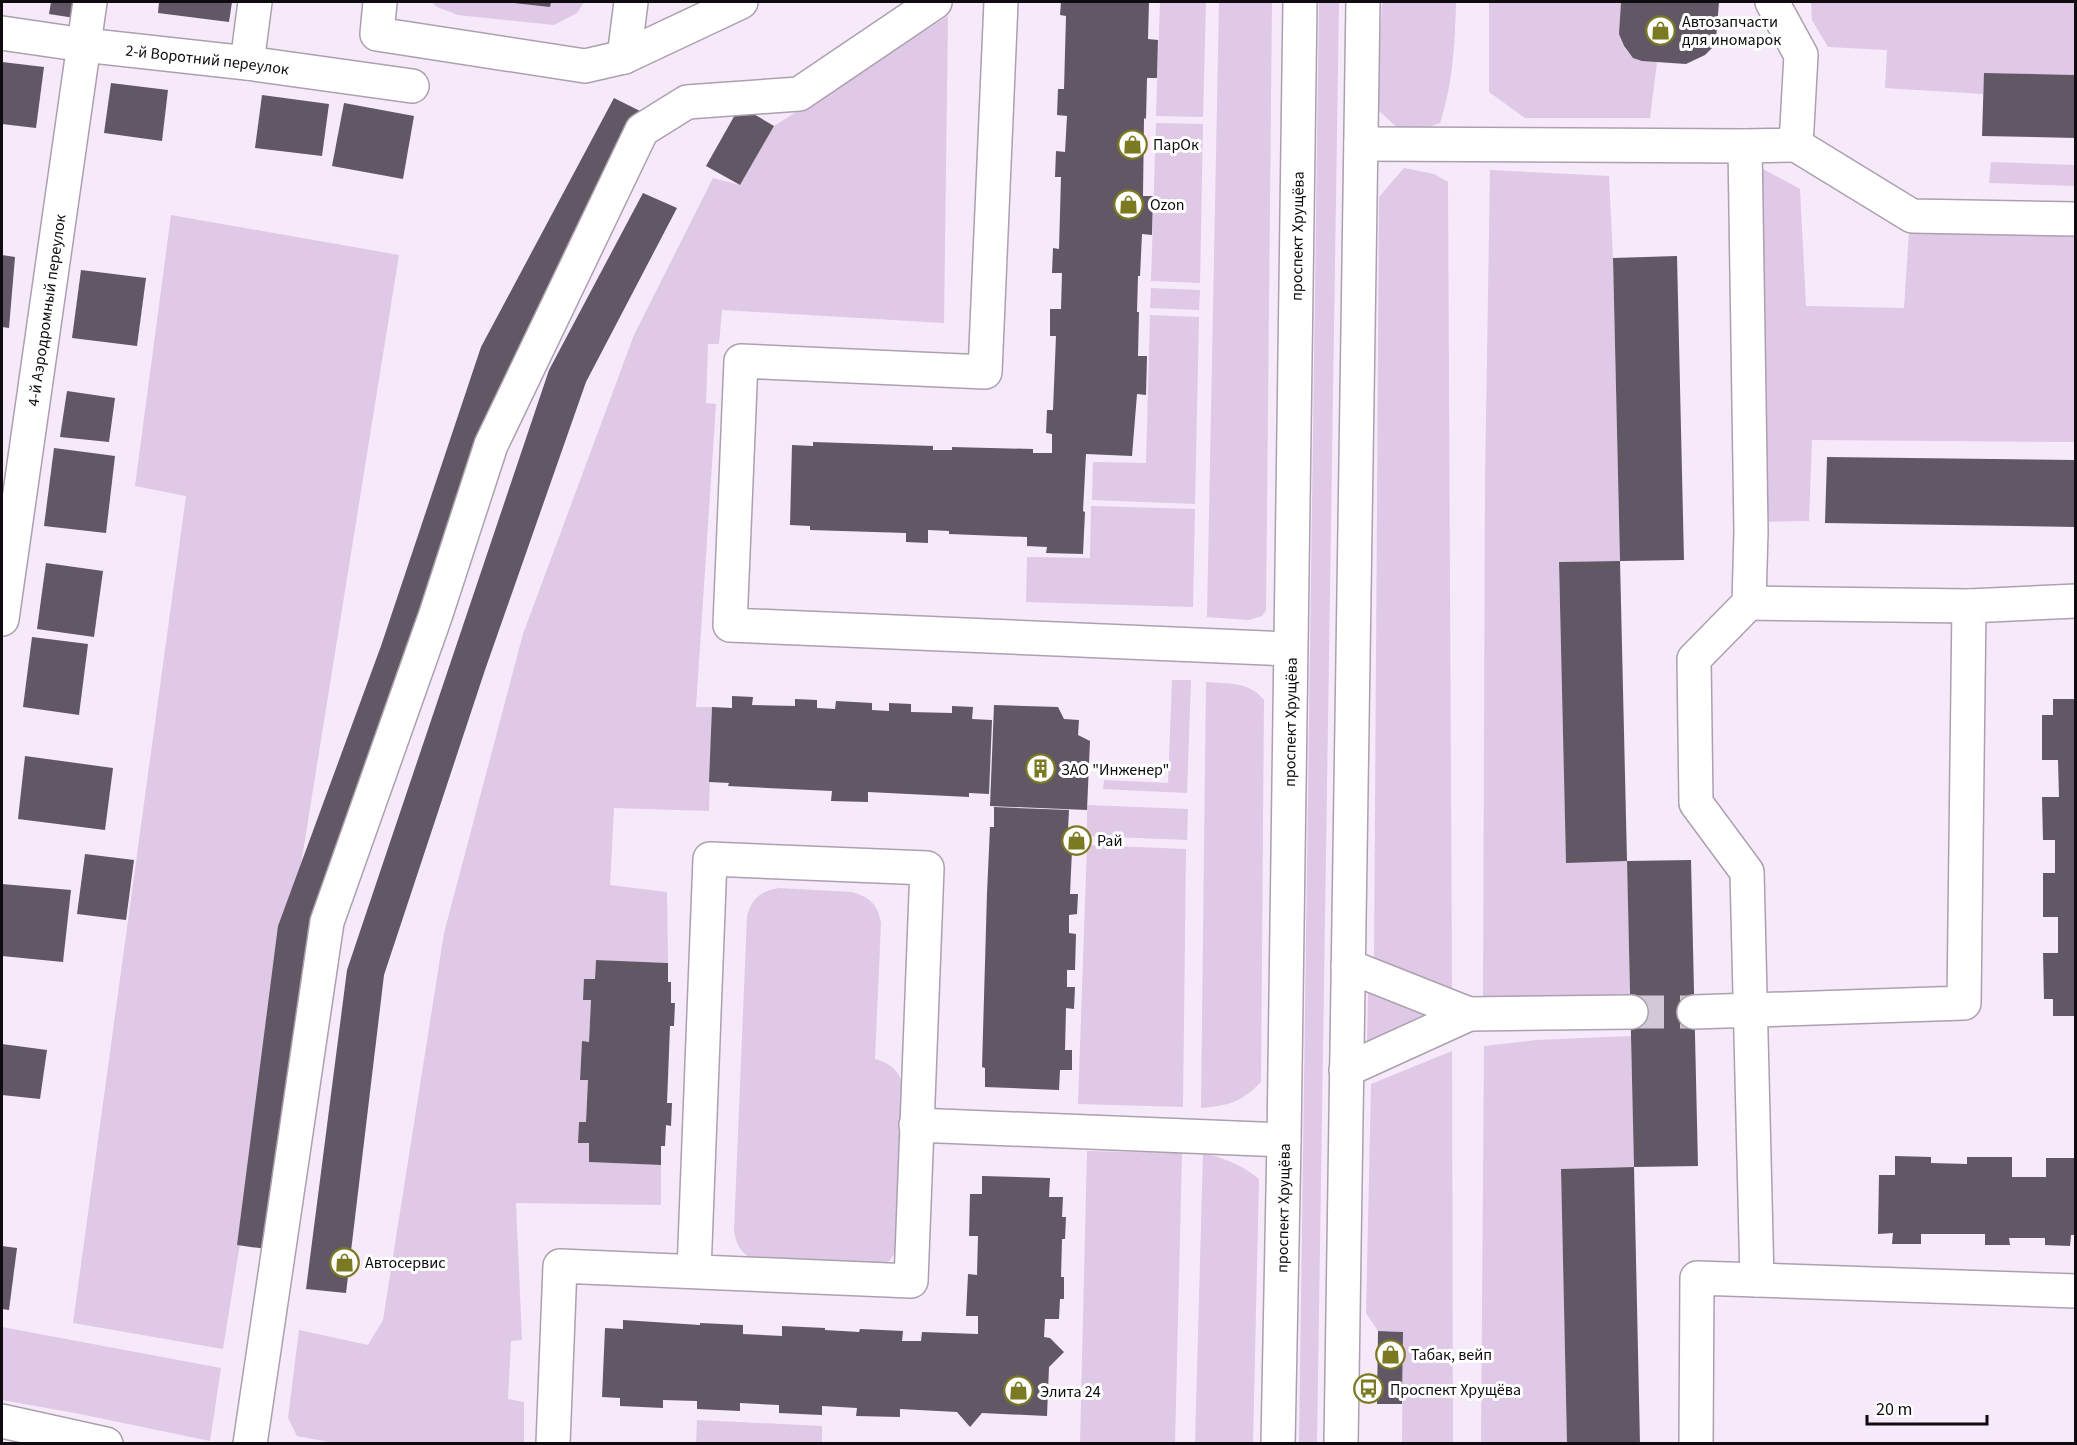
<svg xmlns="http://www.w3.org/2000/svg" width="2077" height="1445" viewBox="0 0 2077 1445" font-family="'Source Sans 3',sans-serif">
  <rect width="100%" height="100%" fill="#f6e9f9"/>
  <g fill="#e0c8e7">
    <polygon points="431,2 584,2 577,13 554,25 458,15 437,7"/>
    <polygon points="1160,2 1206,2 1203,117 1156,116"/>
    <polygon points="1219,2 1272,2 1266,610 1262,616 1249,620 1207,617"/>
    <polygon points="1319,2 1339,2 1317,1443 1299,1444"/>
    <path d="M1382 2H1456C1455 43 1453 83 1440 123L1420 130 1401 131 1377 109Z"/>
    <path d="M1489 2H1621C1619 35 1615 60 1657 62L1650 118H1525L1489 92Z"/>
    <polygon points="1811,2 2075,2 2075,75 1985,73 1983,94 1885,88 1887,50 1828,47 1812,20"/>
    <polygon points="948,16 944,323 722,310 719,344 708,344 706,403 716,404 696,707 712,707 709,811 614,808 610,885 667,892 668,963 596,960 595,979 584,979 591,1000 589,1042 582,1042 580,1080 588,1080 586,1122 579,1122 578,1142 589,1143 589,1162 661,1165 661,1205 516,1203 522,1340 511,1341 508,1399 524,1402 524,1443 333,1443 297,1436 288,1418 299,1330 368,1345 383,1320 444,933 523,634 634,335 713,178 740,185 774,126"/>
    <polygon points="1156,123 1203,124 1200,283 1151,281"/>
    <polygon points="1991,162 2075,165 2075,186 1989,183"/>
    <polygon points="1404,168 1434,174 1448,182 1452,991 1374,962 1379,197"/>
    <polygon points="1763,169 1800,189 1806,306 1904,308 1909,232 2075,236 2075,442 1812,440 1809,521 1759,522 1754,179"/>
    <polygon points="1490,170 1609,176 1613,258 1620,561 1559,562 1566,862 1627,861 1630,996 1483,998 1485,481"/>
    <polygon points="171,215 399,255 223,1349 73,1323 186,496 135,486"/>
    <polygon points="1151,288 1200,290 1199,310 1150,308"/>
    <polygon points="1150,315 1199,317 1195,504 1092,500 1093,462 1146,463"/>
    <polygon points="1091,506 1195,509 1193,607 1026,602 1027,557 1090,558"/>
    <polygon points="1172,680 1191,680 1187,793 1103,789 1104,780 1168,783"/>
    <path d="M1206 682C1228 684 1249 681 1264 700L1261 1082C1240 1103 1230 1105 1201 1108Z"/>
    <polygon points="1087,805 1188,809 1187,840 1087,836"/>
    <polygon points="1087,845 1186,849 1183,1107 1078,1104"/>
    <path d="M779 888 852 892C870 897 878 905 881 923L875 1059C893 1064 901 1073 904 1091L896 1252 889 1261 879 1267 751 1259C740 1251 736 1244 734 1231L747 916C752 898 761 891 779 888Z"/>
    <polygon points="1368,990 1441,1017 1367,1046"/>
    <polygon points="1631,1036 1634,1167 1561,1169 1567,1443 1481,1444 1484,1046 1536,1040"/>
    <polygon points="1452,1051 1453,1443 1402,1443 1403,1332 1378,1331 1366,1313 1371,1084"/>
    <polygon points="1087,1151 1182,1153 1175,1443 1080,1443"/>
    <path d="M1203 1153C1226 1159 1240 1164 1259 1179L1253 1443H1195Z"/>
    <polygon points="2,1327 221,1368 210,1441 80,1414 2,1400"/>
    <polygon points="697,1420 822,1426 822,1443 696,1443"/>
  </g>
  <g fill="#625765">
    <polygon points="51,2 83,2 81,19 49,14"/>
    <polygon points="159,2 232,2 229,22 158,13"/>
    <polygon points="514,2 551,2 550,7 514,3"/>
    <polygon points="1061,2 1149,2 1148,39 1158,40 1157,78 1147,78 1146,119 1144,118 1143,196 1153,196 1152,235 1142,234 1140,276 1138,276 1137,312 1139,312 1138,356 1147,356 1146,395 1137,394 1132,456 1086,454 1083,511 1085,512 1083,554 1046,553 1047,547 1027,546 1027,537 949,534 949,531 928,530 928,543 906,542 906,533 810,530 810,526 790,525 792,445 813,446 813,442 933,446 933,450 952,450 952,447 1033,449 1033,453 1052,453 1052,434 1046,433 1047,410 1053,410 1056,336 1050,336 1050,309 1061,309 1062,273 1052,273 1053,248 1059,249 1061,177 1055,177 1056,151 1065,152 1067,116 1057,115 1058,89 1064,89 1066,16 1060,15"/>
    <polygon points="1621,2 1719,2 1716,39 1712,48 1705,55 1686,64 1642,61 1633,58 1624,46 1619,34"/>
    <polygon points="2,62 44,67 36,128 2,124"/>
    <polygon points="1984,73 2076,75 2076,138 1982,136"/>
    <polygon points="111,83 168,90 162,141 104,133"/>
    <polygon points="262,95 329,104 322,156 255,148"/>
    <polygon points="614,98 646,114 508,375 326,906 273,1250 237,1245 278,926 381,646 481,347"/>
    <polygon points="344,103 414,116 403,179 332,166"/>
    <polygon points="740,106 774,126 740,185 706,166"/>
    <polygon points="643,193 677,208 586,382 485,670 384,975 346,1293 306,1289 347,970 549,370"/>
    <polygon points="2,255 15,257 9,328 2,327"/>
    <polygon points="1677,256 1684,560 1620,561 1613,258"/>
    <polygon points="81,270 146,278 137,346 72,338"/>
    <polygon points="67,391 115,398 109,442 60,437"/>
    <polygon points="54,448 115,456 106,533 44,526"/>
    <polygon points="1827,457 2076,460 2076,527 1825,523"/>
    <polygon points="1620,561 1627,861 1566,863 1559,562"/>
    <polygon points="46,563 103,571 94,637 37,629"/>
    <polygon points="32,637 88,644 79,715 23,707"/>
    <polygon points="732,696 753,697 752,705 795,706 795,699 817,700 817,708 835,709 836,701 872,703 872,710 889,711 889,703 911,704 911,712 952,713 952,706 973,707 972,719 992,720 989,794 969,793 969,797 868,792 868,802 831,801 832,791 728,786 729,783 709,782 712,707 732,708"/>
    <polygon points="2053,699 2076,699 2076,1016 2053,1016 2053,999 2044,999 2043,953 2058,953 2058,917 2043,917 2043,873 2055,873 2055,840 2043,840 2042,797 2059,797 2058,760 2042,760 2042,715 2053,715"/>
    <polygon points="994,705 1058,707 1064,719 1079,720 1078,735 1090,741 1087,810 990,806"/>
    <polygon points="25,756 113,768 105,830 18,819"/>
    <polygon points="994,807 1069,810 1068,830 1080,830 1079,851 1072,850 1070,894 1078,894 1077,914 1069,915 1069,933 1076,934 1075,970 1067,970 1067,987 1075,987 1074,1009 1066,1008 1065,1050 1072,1050 1072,1070 1060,1070 1059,1090 985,1087 985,1068 982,1067 987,893 990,827 994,827"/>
    <polygon points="85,854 134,860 126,920 77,914"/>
    <polygon points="1691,860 1698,1166 1634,1167 1640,1444 1567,1444 1561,1169 1634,1167 1627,861"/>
    <polygon points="2,884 71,890 63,962 2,956"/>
    <polygon points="596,960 668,963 668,982 671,982 671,1003 675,1003 674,1026 670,1026 667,1103 672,1103 671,1126 666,1125 665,1146 661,1146 661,1165 589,1162 589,1143 578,1143 579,1122 586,1122 588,1080 580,1080 582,1041 589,1042 591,1000 583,1000 584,979 595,979"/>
    <polygon points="2,1044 47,1050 40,1099 2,1095"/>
    <polygon points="1895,1156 1931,1157 1931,1163 1967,1164 1967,1157 2012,1157 2012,1177 2046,1177 2046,1158 2076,1158 2076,1235 2071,1235 2070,1246 2045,1245 2045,1238 2009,1238 2010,1245 1985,1245 1985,1234 1921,1234 1921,1244 1892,1244 1893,1233 1878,1234 1879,1175 1895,1175"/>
    <polygon points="982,1176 1050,1178 1049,1197 1063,1197 1062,1217 1066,1217 1065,1239 1062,1239 1061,1277 1064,1277 1064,1299 1060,1299 1059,1319 1045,1319 1044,1337 1050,1338 1064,1352 1049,1367 1047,1416 982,1413 970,1427 957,1412 900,1409 900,1417 856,1416 857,1408 822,1406 822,1415 779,1413 779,1405 740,1403 740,1411 697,1409 697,1401 663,1400 663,1408 620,1406 620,1398 602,1397 605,1328 623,1329 623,1320 700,1325 700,1323 743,1325 743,1334 782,1336 782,1326 825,1328 825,1330 859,1332 860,1329 903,1331 902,1341 921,1341 922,1332 978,1334 978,1316 966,1316 968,1274 977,1275 978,1236 969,1236 970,1194 982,1194"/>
    <polygon points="2,1246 17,1248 9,1310 2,1309"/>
    <polygon points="1378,1331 1403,1332 1402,1404 1377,1404"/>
  </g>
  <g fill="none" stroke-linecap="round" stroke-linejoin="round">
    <polyline stroke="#d3c8d6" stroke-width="33" stroke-dasharray="33 16" stroke-linecap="butt" points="1631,1012 1694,1012"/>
    <defs>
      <g id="minor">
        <polyline points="380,2 377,34 585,66 624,57 741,2"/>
        <polyline points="1001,2 985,372 741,361 730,625 1290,649"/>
        <path id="s1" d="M2 33 84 45 247 63 412 86"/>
        <polyline points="624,57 631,2"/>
        <polyline points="247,63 255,2"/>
        <polyline points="1361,144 1745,146 1751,531 1749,603 1694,659 1696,803 1747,872 1757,1280"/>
        <polyline points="1796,145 1912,216 2076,219"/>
        <polyline points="1745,146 1796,145 1801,55 1772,2"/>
        <polyline points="1749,603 1969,606"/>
        <path id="s2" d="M2 619 90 2"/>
        <polyline points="1348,966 1469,1014 1631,1012"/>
        <polyline points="1694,1012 1964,1003 1969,606 2076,601"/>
        <polyline points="1346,1070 1469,1014"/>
        <polyline points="916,1125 1284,1140"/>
        <polyline points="2,1421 106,1444"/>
        <polyline points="250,1444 327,922 436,614 491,445 642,130 687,102 799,94 935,2"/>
        <polyline points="553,1444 560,1266 911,1281 927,868 710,859 694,1271"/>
        <polyline points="1696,1444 1697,1278 2076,1291"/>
      </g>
      <g id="major">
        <path id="s3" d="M1278 1444 1284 1140 1300 2"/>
        <polyline points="1341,1444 1363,2"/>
      </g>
    </defs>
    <use href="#minor" stroke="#aca0af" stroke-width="36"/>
    <use href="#major" stroke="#aca0af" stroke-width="36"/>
    <use href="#minor" stroke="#fff" stroke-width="33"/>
    <use href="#major" stroke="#fff" stroke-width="33"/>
  </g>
  <defs>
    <symbol id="shop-ring" viewBox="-11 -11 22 22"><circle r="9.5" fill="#fff" stroke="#7b7a22" stroke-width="1.5"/><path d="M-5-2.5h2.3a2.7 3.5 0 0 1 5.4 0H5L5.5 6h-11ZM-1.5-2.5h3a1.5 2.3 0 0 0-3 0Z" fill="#7b7a22"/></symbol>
    <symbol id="building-ring" viewBox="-11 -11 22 22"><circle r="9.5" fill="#fff" stroke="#7b7a22" stroke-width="1.5"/><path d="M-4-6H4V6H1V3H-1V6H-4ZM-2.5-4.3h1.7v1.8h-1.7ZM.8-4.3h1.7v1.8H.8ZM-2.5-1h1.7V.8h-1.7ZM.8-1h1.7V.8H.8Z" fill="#7b7a22"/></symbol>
    <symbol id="bus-ring" viewBox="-11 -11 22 22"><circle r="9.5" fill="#fff" stroke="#7b7a22" stroke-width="1.5"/><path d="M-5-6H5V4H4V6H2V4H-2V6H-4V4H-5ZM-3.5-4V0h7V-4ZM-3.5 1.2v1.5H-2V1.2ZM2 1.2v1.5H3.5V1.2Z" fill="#7b7a22"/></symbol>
  </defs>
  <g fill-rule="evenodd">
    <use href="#shop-ring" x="1644" y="14" width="33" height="33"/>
    <use href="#shop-ring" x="1116" y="128" width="33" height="33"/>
    <use href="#shop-ring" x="1112" y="188" width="33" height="33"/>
    <use href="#building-ring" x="1024" y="752" width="33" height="33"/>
    <use href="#shop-ring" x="1060" y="824" width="33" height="33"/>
    <use href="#shop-ring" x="328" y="1246" width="33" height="33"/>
    <use href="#shop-ring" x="1374" y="1338" width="33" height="33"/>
    <use href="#bus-ring" x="1352" y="1372" width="33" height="33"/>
    <use href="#shop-ring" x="1002" y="1374" width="33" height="33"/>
  </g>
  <g text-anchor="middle" stroke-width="6" stroke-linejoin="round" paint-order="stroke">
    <g font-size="16" fill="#0f0b10" stroke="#fff" text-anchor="start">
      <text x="1682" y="27">Автозапчасти<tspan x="1682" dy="18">для иномарок</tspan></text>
      <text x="1153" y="150">ПарОк</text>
      <text x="1150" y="210">Ozon</text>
      <text x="1061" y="775">ЗАО "Инженер"</text>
      <text x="1097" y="846">Рай</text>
      <text x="365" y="1268">Автосервис</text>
      <text x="1411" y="1360">Табак, вейп</text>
      <text x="1390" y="1395">Проспект Хрущёва</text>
      <text x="1040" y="1397">Элита 24</text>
    </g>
    <g font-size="16" fill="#0f0b10" stroke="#fff">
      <text dy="6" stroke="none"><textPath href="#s1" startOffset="207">2-й Воротний переулок</textPath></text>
      <text dy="6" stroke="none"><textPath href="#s3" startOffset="1208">проспект Хрущёва</textPath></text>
      <text dy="6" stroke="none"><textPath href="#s2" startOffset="312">4-й Аэродромный переулок</textPath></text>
      <text dy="6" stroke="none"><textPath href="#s3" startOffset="722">проспект Хрущёва</textPath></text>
      <text dy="6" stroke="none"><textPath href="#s3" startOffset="236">проспект Хрущёва</textPath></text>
    </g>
  </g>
  <rect width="2077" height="1445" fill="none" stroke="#0f0b10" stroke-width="6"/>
  <path d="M1867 1415v9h120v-9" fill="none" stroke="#0f0b10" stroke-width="3"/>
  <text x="1876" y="1415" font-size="18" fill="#0f0b10" stroke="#ffffff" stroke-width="4.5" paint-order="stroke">20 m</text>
</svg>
